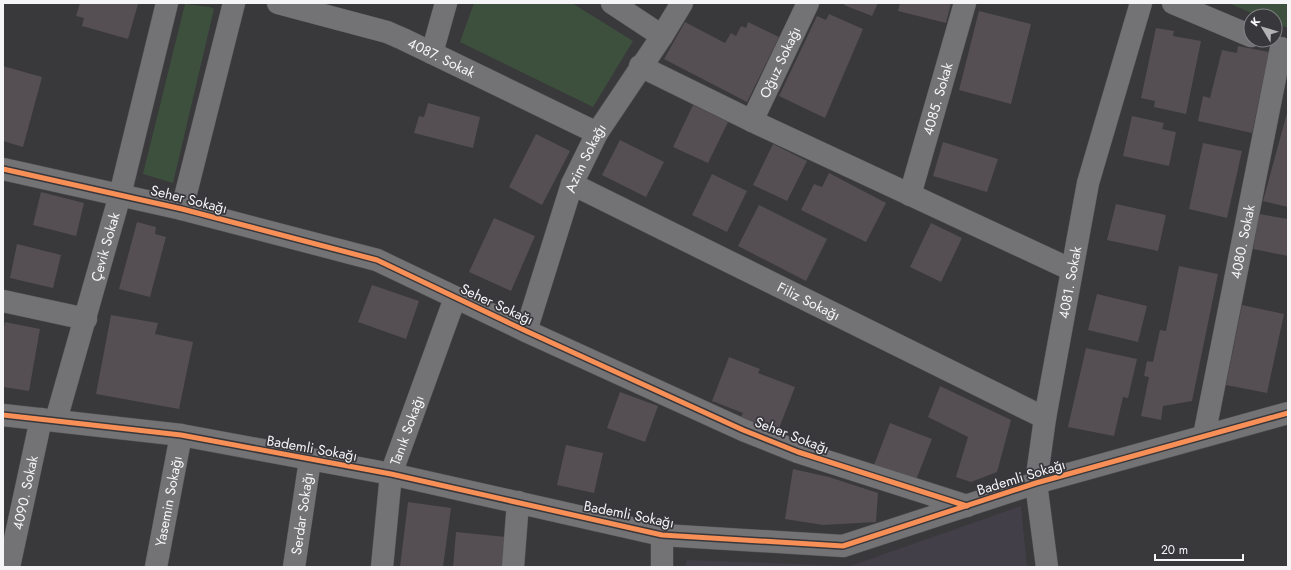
<svg xmlns="http://www.w3.org/2000/svg" width="1291" height="570" viewBox="0 0 1291 570" font-family="Jost,sans-serif">
  <rect width="100%" height="100%" fill="#39383a"/>
  <polygon fill="#433f48" points="1021,506 1027,567 685,567 687,560 850,566"/>
  <g fill="#3d503e">
    <polygon points="474,3 572,3 633,41 593,107 460,42"/>
    <polygon points="1228,3 1288,3 1288,28 1275,23 1275,16 1259,16"/>
    <polygon points="185,4 210,7 214,9 173,183 143,174"/>
  </g>
  <g fill="#554f53">
    <polygon points="80,3 138,4 128,39 82,26 84,18 76,16"/>
    <polygon points="845,3 878,3 872,16 844,5"/>
    <polygon points="900,3 951,3 946,23 898,11"/>
    <polygon points="979,11 1031,24 1011,104 959,90"/>
    <polygon points="829,14 863,29 825,118 779,96 817,16 826,20"/>
    <polygon points="685,22 725,43 731,33 736,36 741,26 746,28 748,22 779,37 747,102 664,59"/>
    <polygon points="1156,28 1174,31 1173,36 1201,41 1186,114 1154,107 1155,101 1141,98"/>
    <polygon points="1238,46 1269,52 1252,133 1198,121 1203,96 1210,98 1222,50 1237,53"/>
    <polygon points="3,66 42,77 23,147 3,141"/>
    <polygon points="428,103 480,117 473,148 414,133 419,116 424,117"/>
    <polygon points="693,105 728,122 708,163 673,147"/>
    <polygon points="1287,113 1288,113 1288,207 1263,201"/>
    <polygon points="1132,116 1164,123 1162,129 1176,132 1169,166 1123,156"/>
    <polygon points="536,134 570,151 542,205 509,187"/>
    <polygon points="620,140 664,162 646,197 602,175"/>
    <polygon points="943,142 998,159 987,192 933,176"/>
    <polygon points="1203,143 1242,151 1227,218 1189,209"/>
    <polygon points="773,144 807,161 787,201 753,185"/>
    <polygon points="829,173 886,203 866,242 801,210 814,184 822,187"/>
    <polygon points="712,174 747,191 727,232 692,215"/>
    <polygon points="41,192 84,203 76,236 33,225"/>
    <polygon points="1116,204 1166,215 1158,251 1107,240"/>
    <polygon points="759,205 827,239 806,281 738,246"/>
    <polygon points="1259,214 1288,219 1288,256 1253,249"/>
    <polygon points="494,218 535,236 511,291 469,272"/>
    <polygon points="137,222 156,227 155,234 166,237 150,297 119,289"/>
    <polygon points="931,223 962,238 941,282 910,267"/>
    <polygon points="17,244 61,255 53,288 10,278"/>
    <polygon points="1179,266 1218,274 1192,401 1163,406 1161,420 1141,416 1149,377 1144,376 1147,361 1153,362 1160,330 1166,331"/>
    <polygon points="372,285 419,301 406,339 358,322"/>
    <polygon points="1097,294 1147,306 1138,342 1088,330"/>
    <polygon points="1242,305 1284,314 1267,393 1226,385"/>
    <polygon points="111,315 158,323 155,334 193,342 179,409 96,394"/>
    <polygon points="5,322 40,329 29,391 3,387 3,333"/>
    <polygon points="1086,348 1137,359 1128,398 1123,397 1114,436 1068,427"/>
    <polygon points="729,357 760,369 758,373 795,387 778,431 741,417 743,413 712,401"/>
    <polygon points="940,386 1011,420 997,472 971,482 956,477 968,437 928,417"/>
    <polygon points="620,392 658,406 645,442 607,428"/>
    <polygon points="890,423 932,439 916,480 874,465"/>
    <polygon points="566,445 603,453 594,493 557,485"/>
    <polygon points="793,469 829,477 878,493 876,522 823,525 785,519"/>
    <polygon points="408,502 451,508 443,567 400,567"/>
    <polygon points="456,532 506,537 503,567 453,567"/>
  </g>
  <g fill="none" stroke-linecap="round" stroke-linejoin="round">
    <defs>
      <g id="minor">
        <path id="s1" d="M278 3 387 32 403 39 597 133"/>
        <polyline points="612,3 662,36"/>
        <polyline points="1173,3 1251,36"/>
        <polyline points="432,53 446,3"/>
        <polyline points="640,66 752,121 1072,270"/>
        <path id="s2" d="M752 121 808 3"/>
        <polyline points="3,169 182,209 377,260 526,331 743,430 798,452 967,506"/>
        <path id="s3" d="M572 184 1045 418"/>
        <path id="s4" d="M910 195 965 3"/>
        <polyline points="182,209 234,3"/>
        <polyline points="3,301 86,319"/>
        <path id="s5" d="M526 331 572 184 597 133 662 36 682 3"/>
        <polyline points="3,415 181,435 391,474 662,535 843,546 1036,483 1288,413"/>
        <path id="s6" d="M56 420 120 195 167 3"/>
        <path id="s7" d="M1204 436 1281 48"/>
        <polyline points="662,535 662,567"/>
        <path id="s8" d="M9 567 41 419"/>
        <path id="s9" d="M156 567 181 435"/>
        <path id="s10" d="M294 567 310 460"/>
        <path id="s11" d="M382 567 391 474 455 298"/>
        <polyline points="513,567 518,502"/>
        <path id="s12" d="M1047 567 1036 483 1045 418 1088 183 1141 3"/>
      </g>
    </defs>
    <use href="#minor" stroke="#575659" stroke-width="23"/>
    <use href="#minor" stroke="#737274" stroke-width="22"/>
    <defs>
      <g id="cycleway">
        <polyline points="3,169 182,209 377,260 526,331 743,430 798,452 967,506"/>
        <polyline points="3,415 181,435 391,474 662,535 843,546 1036,483 1288,413"/>
      </g>
    </defs>
    <use href="#cycleway" stroke="#38373b" stroke-width="8"/>
    <use href="#cycleway" stroke="#f78f57" stroke-width="5"/>
  </g>
  <g text-anchor="middle" stroke-width="3.5" stroke-linejoin="round" paint-order="stroke">
    <g font-size="14" fill="#f5f4f7" stroke="#38373b">
      <text dy="5" stroke="none"><textPath href="#s1" startOffset="173">4087. Sokak</textPath></text>
      <text dy="5" stroke="none"><textPath href="#s2" startOffset="65">Oğuz Sokağı</textPath></text>
      <text dy="5" stroke="none"><textPath href="#s4" startOffset="100">4085. Sokak</textPath></text>
      <text dy="5" stroke="none"><textPath href="#s5" startOffset="183">Azim Sokağı</textPath></text>
      <text transform="translate(189 199) rotate(14)" y="5">Seher Sokağı</text>
      <text dy="5" stroke="none"><textPath href="#s7" startOffset="198">4080. Sokak</textPath></text>
      <text dy="5" stroke="none"><textPath href="#s6" startOffset="180">Çevik Sokak</textPath></text>
      <text dy="5" stroke="none"><textPath href="#s12" startOffset="288">4081. Sokak</textPath></text>
      <text dy="5" stroke="none"><textPath href="#s3" startOffset="264">Filiz Sokağı</textPath></text>
      <text transform="translate(497 304) rotate(25)" y="5">Seher Sokağı</text>
      <text dy="5" stroke="none"><textPath href="#s11" startOffset="140">Tanık Sokağı</textPath></text>
      <text transform="translate(792 435) rotate(21)" y="5">Seher Sokağı</text>
      <text transform="translate(312 448) rotate(10)" y="5">Bademli Sokağı</text>
      <text transform="translate(1021 477) rotate(-17)" y="5">Bademli Sokağı</text>
      <text dy="5" stroke="none"><textPath href="#s8" startOffset="76">4090. Sokak</textPath></text>
      <text dy="5" stroke="none"><textPath href="#s9" startOffset="67">Yasemin Sokağı</textPath></text>
      <text dy="5" stroke="none"><textPath href="#s10" startOffset="54">Serdar Sokağı</textPath></text>
      <text transform="translate(629 514) rotate(11)" y="5">Bademli Sokağı</text>
    </g>
  </g>
  <rect width="1291" height="570" fill="none" stroke="#f5f4f7" stroke-width="8"/>
  <g transform="translate(1263 28) rotate(308)"><circle r="19" fill="#38373b" stroke="#848386"/>
  <path d="M0-3L7 15L0 10L-7 15Z" fill="#b3b2b5"/>
  <text y="-6" font-size="11" font-weight="bold" text-anchor="middle" fill="#f5f4f7">K</text>
  </g>
  <path d="M1155 554v6h88v-6" fill="none" stroke="#f5f4f7" stroke-width="2"/>
  <text x="1161" y="554" font-size="12" fill="#f5f4f7" stroke="#38373b" stroke-width="3" paint-order="stroke">20 m</text>
</svg>
